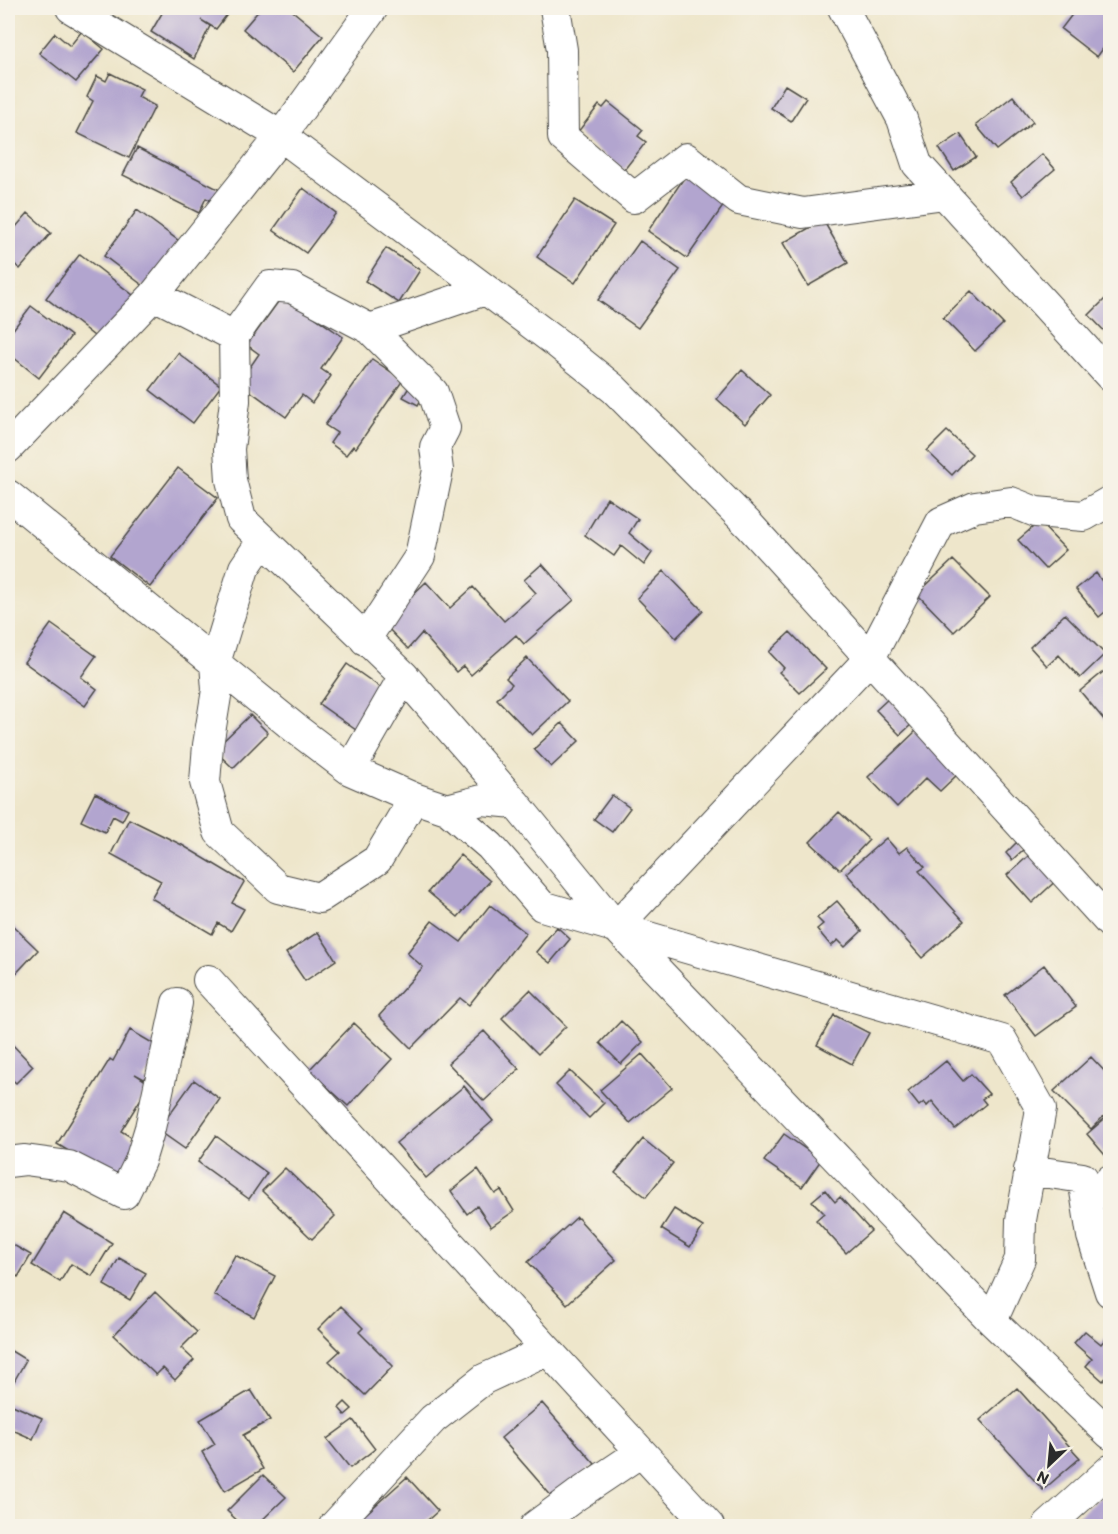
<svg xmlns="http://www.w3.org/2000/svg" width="1118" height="1534" viewBox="0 0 1118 1534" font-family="Itim,sans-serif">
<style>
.building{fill:#b2a5cf}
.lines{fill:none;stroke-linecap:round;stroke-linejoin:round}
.minor-casing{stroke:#484743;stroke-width:32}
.minor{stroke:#fff;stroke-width:30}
</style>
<rect width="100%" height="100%" fill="#f7f3e8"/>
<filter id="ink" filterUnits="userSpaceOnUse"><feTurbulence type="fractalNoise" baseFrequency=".0167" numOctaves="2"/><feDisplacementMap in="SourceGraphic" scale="12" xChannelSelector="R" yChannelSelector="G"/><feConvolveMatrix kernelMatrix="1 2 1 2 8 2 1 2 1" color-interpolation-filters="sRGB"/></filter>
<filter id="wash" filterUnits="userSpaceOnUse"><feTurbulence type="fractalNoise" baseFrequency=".008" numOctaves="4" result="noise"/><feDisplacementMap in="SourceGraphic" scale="24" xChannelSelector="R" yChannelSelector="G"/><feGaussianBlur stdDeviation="1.35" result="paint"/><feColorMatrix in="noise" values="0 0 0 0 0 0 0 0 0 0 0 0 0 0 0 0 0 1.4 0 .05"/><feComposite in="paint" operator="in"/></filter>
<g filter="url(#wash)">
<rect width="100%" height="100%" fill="#eee6cb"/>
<g id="blocks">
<path class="building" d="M165,8H232L216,29L201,20L210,26L194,59L151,32Z
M261,8H289L323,36L293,72L243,29Z
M1077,8H1110V39L1097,57L1061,29Z
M82,31L104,49L76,82L39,53L55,33L70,46Z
M110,73L142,89L138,97L155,106L129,158L77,133L93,101L87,97L97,76L106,81Z
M785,85L806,98L791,121L771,108Z
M1013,96L1033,122L997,150L976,125Z
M608,102L643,130L638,136L646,142L624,170L577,133L599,105L603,108Z
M960,134L976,157L954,171L939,148Z
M137,148L222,191L216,203L206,198L199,213L123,175Z
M1042,154L1055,169L1023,196L1011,182Z
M686,175L726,202L687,258L648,231Z
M303,188L336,213L306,253L273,230Z
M575,200L614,225L575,283L537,257Z
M137,210L179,241L145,287L104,256Z
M28,213L51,233L20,269L8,258V236Z
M823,220L848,263L808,286L783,243Z
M640,241L680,270L638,328L598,300Z
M386,248L420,270L399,303L365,281Z
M80,254L138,299L103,343L46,298Z
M971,291L1003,324L975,351L943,318Z
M1110,294V337L1089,315Z
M283,295L343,337L321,369L331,376L312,403L302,395L286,417L239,383L259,354L247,345Z
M31,306L71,336L39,378L8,353V336Z
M178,353L221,386L193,423L150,390Z
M372,359L403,380L356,448L353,446L346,455L330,443L337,433L325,425Z
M742,370L770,395L745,424L717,399Z
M411,384L425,392L418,405L403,397Z
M947,431L972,454L952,475L927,451Z
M178,468L218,498L150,587L110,556Z
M607,498L638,519L629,533L652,553L644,565L621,546L614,556L585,535Z
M1039,522L1066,550L1045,569L1018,540Z
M953,560L990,597L954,632L917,594Z
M542,564L574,600L524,644L516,635L471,675L463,666L456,672L422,633L408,649L383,623L426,582L450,608L473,587L504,621L536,593L524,580Z
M664,571L703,611L676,638L637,598Z
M1096,573L1110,592V608L1099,617L1076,589Z
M1065,614L1105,654L1080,678L1059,655L1047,666L1030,647Z
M51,624L96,656L81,677L97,689L85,706L24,662Z
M790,632L826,669L800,693L779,672L784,668L769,652Z
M527,658L568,701L532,735L497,699L512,684L506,678Z
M347,664L384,690L356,730L319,704Z
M1108,668L1110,672V727L1080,691Z
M889,698L913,723L900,735L876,710Z
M250,715L268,733L233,768L214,750Z
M562,723L579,741L551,767L534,749Z
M917,730L959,773L940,791L926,778L897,807L868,777Z
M95,793L128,810L122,821L113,816L105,832L81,821Z
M612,795L630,808L612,832L594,819Z
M839,812L869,840L840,870L810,842Z
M129,819L182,845L244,882L232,903L244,909L231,931L218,923L212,934L151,898L161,881L111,854Z
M886,838L899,853L907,847L925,867L919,871L964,921L922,958L846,873Z
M1017,842L1024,849L1012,860L1006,853Z
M1036,849L1061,876L1032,903L1007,875Z
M460,855L490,881L458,917L428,892Z
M837,901L862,931L845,947L838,940L831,946L817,929L823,924L817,918Z
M490,905L526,933L469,1005L460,998L411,1048L379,1016L423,967L407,953L432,921L461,942Z
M8,921L38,950L8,982Z
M557,927L570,939L550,963L536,952Z
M318,932L336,960L305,981L286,953Z
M1044,965L1076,1007L1036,1036L1005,995Z
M530,990L566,1026L538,1054L502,1018Z
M834,1015L869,1033L852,1064L817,1045Z
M621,1021L643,1042L621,1064L600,1043Z
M354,1023L392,1059L348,1106L309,1070Z
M130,1030L161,1048L144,1079L135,1074L150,1084L121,1131L139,1142L116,1180L57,1144L110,1059L113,1061Z
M484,1031L519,1069L484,1101L448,1063Z
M8,1040L33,1066L16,1083L9,1077L8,1079Z
M642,1054L672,1088L630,1123L600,1090Z
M1091,1057L1110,1077V1110L1091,1129L1054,1091Z
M946,1061L963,1081L971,1074L989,1094L982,1099L986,1104L955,1129L932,1101L927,1106L924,1102L919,1106L908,1092Z
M570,1071L604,1103L589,1118L556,1085Z
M194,1080L220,1099L185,1149L158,1130Z
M464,1086L493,1121L426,1178L396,1143Z
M1110,1114V1161L1087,1134Z
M784,1134L821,1160L802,1187L764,1161Z
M216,1136L267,1173L249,1199L198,1162Z
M643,1139L673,1163L646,1197L615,1173Z
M285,1168L335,1216L312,1239L262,1191Z
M478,1169L495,1194L501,1190L514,1211L491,1227L477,1206L467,1214L451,1191Z
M825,1190L835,1202L840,1197L871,1231L846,1253L816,1220L824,1213L812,1201Z
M674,1209L703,1227L690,1247L661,1229Z
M64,1213L112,1243L92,1276L71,1264L60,1282L32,1265Z
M577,1217L616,1260L567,1304L528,1262Z
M8,1242L31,1255L18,1277L8,1271Z
M235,1255L275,1276L254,1317L214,1295Z
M119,1258L146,1273L130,1300L104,1285Z
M155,1292L197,1332L181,1348L194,1360L175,1380L163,1368L156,1375L114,1335Z
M341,1306L363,1328L359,1332L393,1366L365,1395L329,1361L340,1351L318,1329Z
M1085,1331L1101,1344L1107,1337L1110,1340V1373L1103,1381L1086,1366L1092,1359L1074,1343Z
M8,1349L26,1360L12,1385L8,1382Z
M1017,1388L1080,1458L1043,1490L980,1420Z
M251,1390L270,1420L243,1435L263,1469L225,1491L202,1452L215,1444L200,1420Z
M345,1402L352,1409L345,1415L339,1408Z
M8,1403L42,1418L33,1439L8,1428Z
M542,1403L595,1464L554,1499L501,1438Z
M353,1420L375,1449L350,1468L327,1439Z
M263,1475L286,1497L256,1526H243L227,1511Z
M407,1477L438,1511L421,1526H363L358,1521Z
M1105,1493L1110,1499V1526H1075L1071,1522Z"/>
</g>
</g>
<g filter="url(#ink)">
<use href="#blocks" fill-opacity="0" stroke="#484743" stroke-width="1.5"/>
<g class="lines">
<defs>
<path id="minor" d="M71,8L281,136L557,343L614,389L750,526L1110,923
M555,8L562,50L563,137L634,198L686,158L739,200L803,213L945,194
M843,8L902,119L917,164L1110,376
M154,295L234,336L235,401L229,449L231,480L241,519L263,540L244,568L215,663L217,690L208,745L205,782L219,832L278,888L319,898L377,860L414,798
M370,329L485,290
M234,336L270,286L292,288L370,329L433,392L445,428L435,447L438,470L420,556L365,640
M8,448L154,295L281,136L373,8
M8,495L296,729L350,770L414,798L447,809L482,800L515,803L616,927L992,1321L1110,1434
M263,540L404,676
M350,770L404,676L515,803
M447,809L490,846L542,906L1002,1040L1041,1109L1021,1220L1020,1259L992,1321
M616,927L870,658L941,522L975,507L1011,502L1036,512L1084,516L1110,501
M208,980L709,1526
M8,1162L25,1160L69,1166L124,1194L140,1161L150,1128L177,1003
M1029,1170L1083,1178L1092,1236L1110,1292
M1087,1203L1110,1180
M334,1526L433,1419L484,1379L547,1350
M535,1526L577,1495L641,1452
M1048,1526L1110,1470"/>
</defs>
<use href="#minor" class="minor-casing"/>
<use href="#minor" class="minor"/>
</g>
</g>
<rect width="1118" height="1534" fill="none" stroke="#f7f3e8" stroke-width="30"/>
<g transform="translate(1049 1465) rotate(206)" stroke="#f7f3e8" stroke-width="4.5" paint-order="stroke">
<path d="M0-4.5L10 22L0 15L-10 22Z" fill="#2b2b2b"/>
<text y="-9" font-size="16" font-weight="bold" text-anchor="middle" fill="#2b2b2b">N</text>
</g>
</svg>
